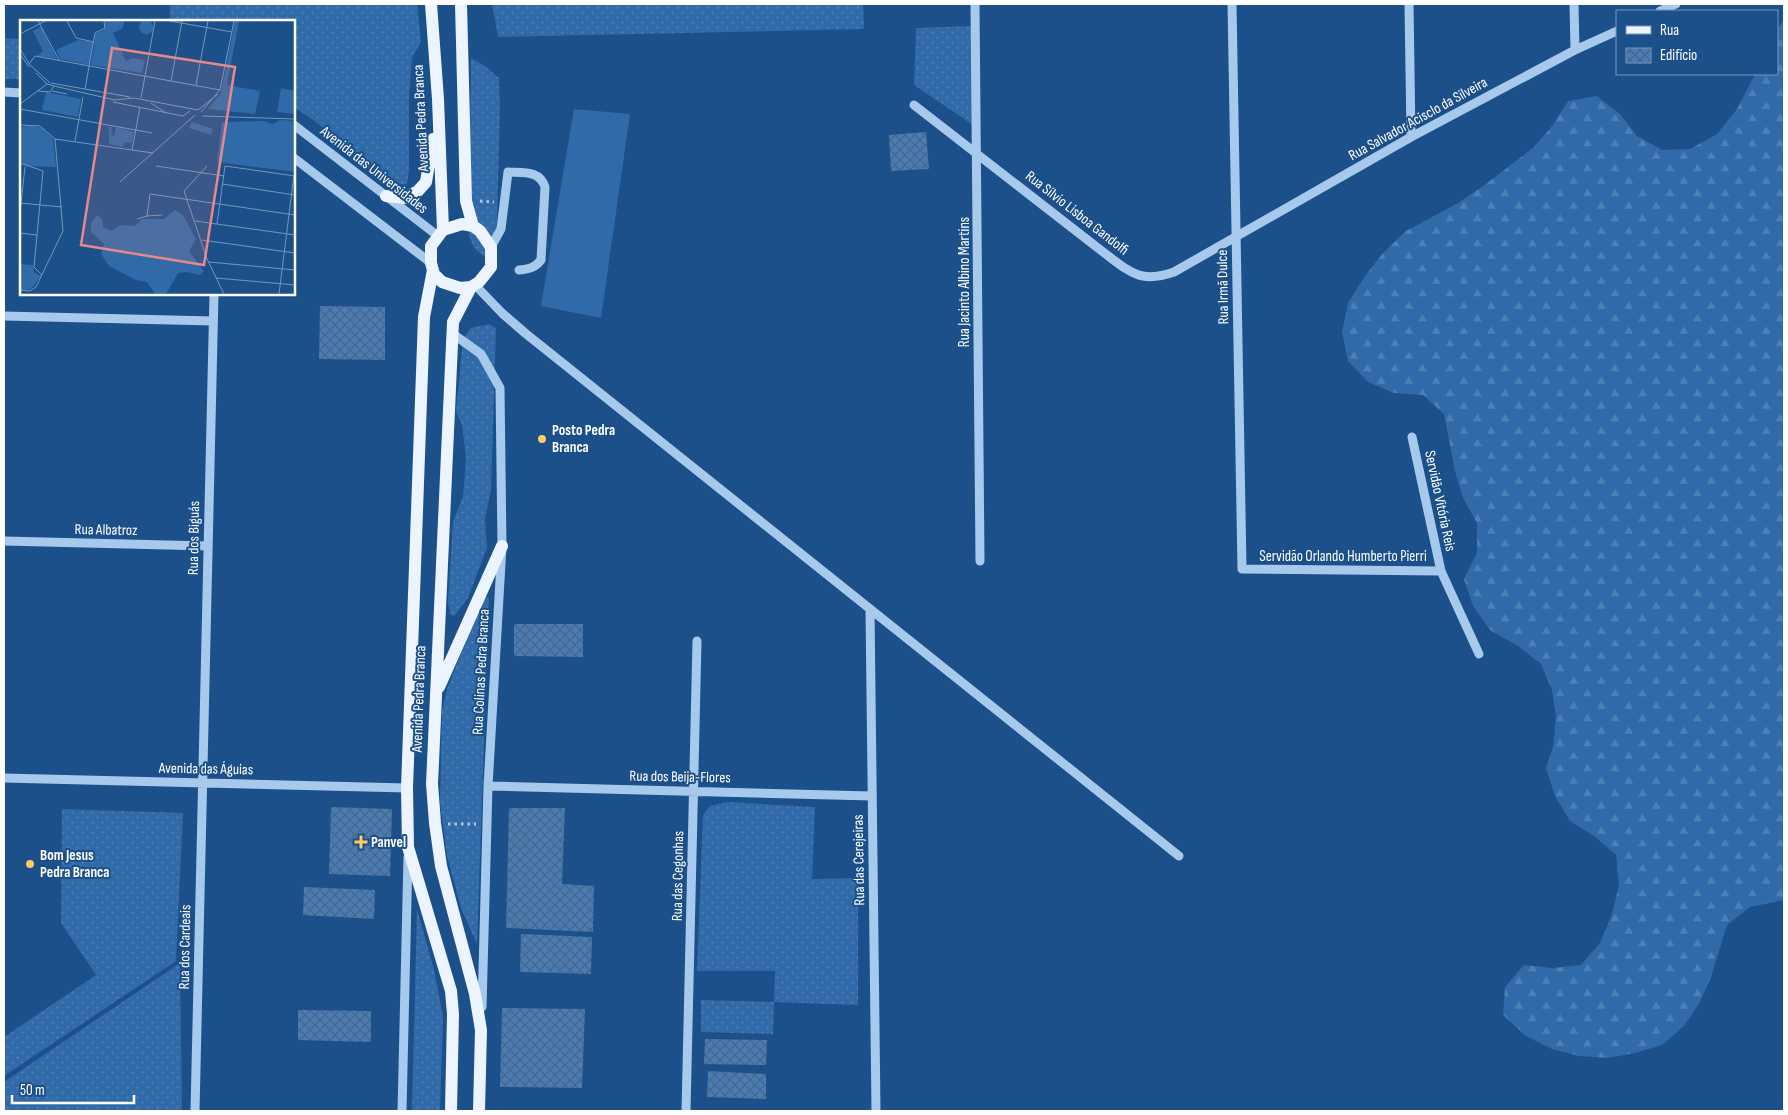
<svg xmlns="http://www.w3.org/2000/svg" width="1788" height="1115" viewBox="0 0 1788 1115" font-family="'Sofia Sans Condensed',sans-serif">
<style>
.grass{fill:url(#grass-dots)}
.forest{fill:url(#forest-firs)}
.pitch{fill:#306aa8}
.building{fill:url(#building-cross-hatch)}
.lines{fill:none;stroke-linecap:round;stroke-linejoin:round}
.path{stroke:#a7c9ec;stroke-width:3;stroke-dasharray:2.5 4;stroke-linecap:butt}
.minor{stroke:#a7c9ec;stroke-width:9}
.major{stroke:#ecf4ff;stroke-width:12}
.poi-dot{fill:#fccb65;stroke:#1c508a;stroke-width:2}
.labels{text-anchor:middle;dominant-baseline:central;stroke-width:4;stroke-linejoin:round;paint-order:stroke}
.street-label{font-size:15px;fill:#fff;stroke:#1c508a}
.poi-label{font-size:15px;font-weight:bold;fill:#fff;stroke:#1c508a;text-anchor:start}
.inset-road{fill:none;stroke:#7796b9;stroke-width:1}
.view{fill:#e88989;fill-opacity:0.15;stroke:#e88989;stroke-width:2.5}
.inset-edge{fill:none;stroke:#fff;stroke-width:2.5}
</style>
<defs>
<pattern id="grass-dots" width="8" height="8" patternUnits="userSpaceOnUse" patternTransform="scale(1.25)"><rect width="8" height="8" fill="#306aa8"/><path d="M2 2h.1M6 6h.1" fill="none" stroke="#4f80b5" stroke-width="1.8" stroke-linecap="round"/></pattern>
<pattern id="forest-firs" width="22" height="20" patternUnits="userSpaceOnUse" patternTransform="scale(1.25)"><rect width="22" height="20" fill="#306aa8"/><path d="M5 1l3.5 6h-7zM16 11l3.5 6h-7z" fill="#4f80b5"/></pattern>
<pattern id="building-cross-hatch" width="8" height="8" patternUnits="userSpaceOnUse" patternTransform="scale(1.25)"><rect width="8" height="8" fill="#497cb4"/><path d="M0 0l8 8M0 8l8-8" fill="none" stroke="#4a6685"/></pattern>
</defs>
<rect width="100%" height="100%" fill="#1c508a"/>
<path class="grass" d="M170,4H417L421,42L412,58L409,97V171L407,184L396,185L378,177L316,122L294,107V21H170Z
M492,4H863L864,29L498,37Z
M974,26L973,125L914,85L916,28Z
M4,38L21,39V79H4Z
M471,58L485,66L499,78L500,106L496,258L490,261L475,249L469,236Z
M489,324L496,328L491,490L485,519L487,548L468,598L455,615L453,616L450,614L448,602L453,522L463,496L466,458L462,425L456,412L463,339L471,328Z
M484,597L489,598L477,944L461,908L447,856L440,802L442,710L448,686Z
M727,802L815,807L812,879L858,878V1005L774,1002L773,1034L701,1032V1000L774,1002L775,971H697L703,815L710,806Z
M62,809L183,813L176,961L4,1076V1037L96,975L61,923Z
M417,909L434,970L443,1016L440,1111H412Z
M180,963L182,1111H4V1082Z"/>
<path class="forest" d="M1784,19V900L1750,907L1727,925L1711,977L1699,1004L1684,1026L1662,1045L1635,1053L1608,1058L1579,1056L1552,1049L1526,1036L1503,1015L1505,987L1524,965L1552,968L1581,965L1600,943L1612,914L1619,885L1616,855L1594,836L1570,821L1555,796L1546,768L1553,747L1556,718L1552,690L1541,664L1518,646L1490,630L1473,606L1464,579L1477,553V523L1463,498L1455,471L1444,414L1423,395L1394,393L1368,382L1348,361L1342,332L1348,303L1365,276L1383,253L1406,231L1458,203L1486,184L1534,147L1553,125L1568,101L1597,96L1620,114L1637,136L1662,150L1690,149L1717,134L1737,109L1755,74H1777V30Z"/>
<path class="pitch" d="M574,109L630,114L601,318L541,306Z"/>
<path class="building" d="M926,132L929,169L891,171L889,135Z
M320,306L385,307V360L319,359Z
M514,624H583V657L514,656Z
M331,807L392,809L390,876L329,874Z
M509,808H565L562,884L594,886L593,932L506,928Z
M304,887L375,890L374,919L303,915Z
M521,934L592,937L591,974L520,972Z
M502,1008L585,1009L582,1088L500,1087Z
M298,1010L371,1011V1042L298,1040Z
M705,1039L767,1040L766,1065L704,1064Z
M708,1071L766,1074V1099L707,1097Z"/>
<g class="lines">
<path class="path" d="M480,201L494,202
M448,824H476"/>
<path class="minor" d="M975,4L980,561
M1232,4L1242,569L1441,571L1479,654
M1409,4L1411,137
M1574,4L1575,50
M1660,11L1676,4
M4,92L21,93
M914,105L1107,255C1132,274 1142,283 1174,272L1411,137L1575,50L1617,31
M294,125L438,236
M294,158L431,263
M491,247L501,229L508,172C523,173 540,170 545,187L541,260C535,268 529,269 519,270
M475,285L502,313L525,333L1179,856
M4,316L213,321
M453,334L481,354L500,388L502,546L488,786L482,1007
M1412,437L1441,571
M4,541L208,546
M870,609L876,1111
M4,778L407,788
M488,786L872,796
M195,1111L214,294
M402,1111L408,857
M686,1111L697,641"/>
<path class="major" d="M431,4L438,99L443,230
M461,4L466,201L473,226
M386,196L404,198L418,191L426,182L433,139
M462,224L473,226L480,231L491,247V267L479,282L471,287L460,288L442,282L434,274L431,263V246L443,230Z
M433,270L424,317L407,788L408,847L451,991L453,1014L451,1111
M471,287L453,322L432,784L435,823L441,866L475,994L481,1030L479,1111
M439,687L502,546"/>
</g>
<g class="poi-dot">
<circle cx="542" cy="439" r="5"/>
<path d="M358.5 834.5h5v5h5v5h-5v5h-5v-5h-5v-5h5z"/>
<circle cx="30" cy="864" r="5"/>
</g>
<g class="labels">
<g class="street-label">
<text transform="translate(421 118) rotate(-93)">Avenida Pedra Branca</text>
<text transform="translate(1418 119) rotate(-29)">Rua Salvador Acisclo da Silveira</text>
<text transform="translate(374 170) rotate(38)">Avenida das Universidades</text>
<text transform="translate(1077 213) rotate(38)">Rua Sílvio Lisboa Gandolfi</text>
<text transform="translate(964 282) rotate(-90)">Rua Jacinto Albino Martins</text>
<text transform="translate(1223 287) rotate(-91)">Rua Irmã Dulce</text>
<text transform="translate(1440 501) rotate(78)">Servidão Vitória Reis</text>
<text transform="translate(106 530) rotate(1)">Rua Albatroz</text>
<text transform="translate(194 538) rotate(-89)">Rua dos Biguás</text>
<text x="1343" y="556">Servidão Orlando Humberto Pierri</text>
<text transform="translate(481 672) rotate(-87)">Rua Colinas Pedra Branca</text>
<text transform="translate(419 699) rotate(-88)">Avenida Pedra Branca</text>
<text transform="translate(206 769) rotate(1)">Avenida das Águias</text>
<text transform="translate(680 777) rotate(1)">Rua dos Beija-Flores</text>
<text transform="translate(859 860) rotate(-91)">Rua das Cerejeiras</text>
<text transform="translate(678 876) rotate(-89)">Rua das Cegonhas</text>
<text transform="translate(185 947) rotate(-89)">Rua dos Cardeais</text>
</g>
<g class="poi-label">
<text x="552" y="430">Posto Pedra<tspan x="552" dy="17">Branca</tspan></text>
<text x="371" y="842">Panvel</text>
<text x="40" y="855">Bom Jesus<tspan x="40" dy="17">Pedra Branca</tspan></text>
</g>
</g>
<g transform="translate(20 20)">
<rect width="275" height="275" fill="#1c508a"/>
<path d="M119 7a7 7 0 1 1 14 0a7 7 0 1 1-14 0ZM85,1H104L103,8L93,13L106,41L112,38L125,40L122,53L71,45L74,27L78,25L74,26L75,14L84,10ZM215,1H219L207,65L240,71L235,94L188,89L201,73ZM21,7L37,39L17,36L23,31L13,11ZM58,20L74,22L69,45L40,39L36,30ZM261,68L275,71V94L257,92ZM26,72L61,79L58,97L22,90ZM260,100L275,101V152L197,142L202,102L244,101L253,104ZM12,106L22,108L33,119L36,147L6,146L0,141V107ZM89,107H92L91,115L94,116L96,107L114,112L112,123L104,122L103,127L89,124Z" fill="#306aa8"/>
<path d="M155,190L163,195L176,219L169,231L184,251L180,255L167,252L158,253L146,274H135L127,262L116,260L89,246L81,234L84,224L71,212V203L77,195L82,199L83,207L92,211L100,205L115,206L122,199H144ZM0,244L13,245L14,252L21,256L11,269L1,270Z" fill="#306aa8"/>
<path d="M172,102L193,109L191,115L169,108Z" fill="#306aa8"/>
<path class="inset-road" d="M18,1L39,40M47,1L56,18L74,22M150,1L212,12M0,14L25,1M0,29L10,45L30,63M0,34L9,47M9,44L15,36L200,70M16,53L27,64M151,61L162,1M31,63L110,77M176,65L188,1M34,66L95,80L114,78L178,90M65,69L75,13L85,8L84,1M32,71L47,74M121,78L135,1M93,82L163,96L170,91M131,83L146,93M0,84L27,64L34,66L30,72L18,71M0,89L132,113M178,90L198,74M181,92L200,70L214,1M182,96L275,99M0,105L20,106L35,119L133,133M55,121L63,77M112,130L120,87M0,143L23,151L14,247L22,255M136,146L204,156M187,146L164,171L187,239L204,274M100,162L175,95M202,164L275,175M0,183L42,187M0,193L5,147M127,196L142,195M117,199L127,196L130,174L275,195M175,201L275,215M197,204L205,146L275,156M0,213L17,215M182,220L275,233M189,242L275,250M0,254V270M196,258L275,265M0,270L10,271L16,267L43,211L35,119M259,274L274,155"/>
<path class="view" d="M92,28L215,47L184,245L61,225Z"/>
<rect width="275" height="275" class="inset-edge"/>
</g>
<rect width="1788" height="1115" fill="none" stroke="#ffffff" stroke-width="10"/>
<rect x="1616" y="10" width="162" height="65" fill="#1c508a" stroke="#7796b9"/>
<rect x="1626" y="26" width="25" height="8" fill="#ecf4ff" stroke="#7796b9"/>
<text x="1660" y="35" font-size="15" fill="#ffffff">Rua</text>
<rect x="1626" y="48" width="25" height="15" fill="url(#building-cross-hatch)" stroke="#7796b9"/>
<text x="1660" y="60" font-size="15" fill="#ffffff">Edifício</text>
<path d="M12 1095v8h122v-8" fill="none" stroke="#ffffff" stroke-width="2.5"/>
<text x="20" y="1095" font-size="15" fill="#ffffff" stroke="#1c508a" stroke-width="4" paint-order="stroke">50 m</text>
</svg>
